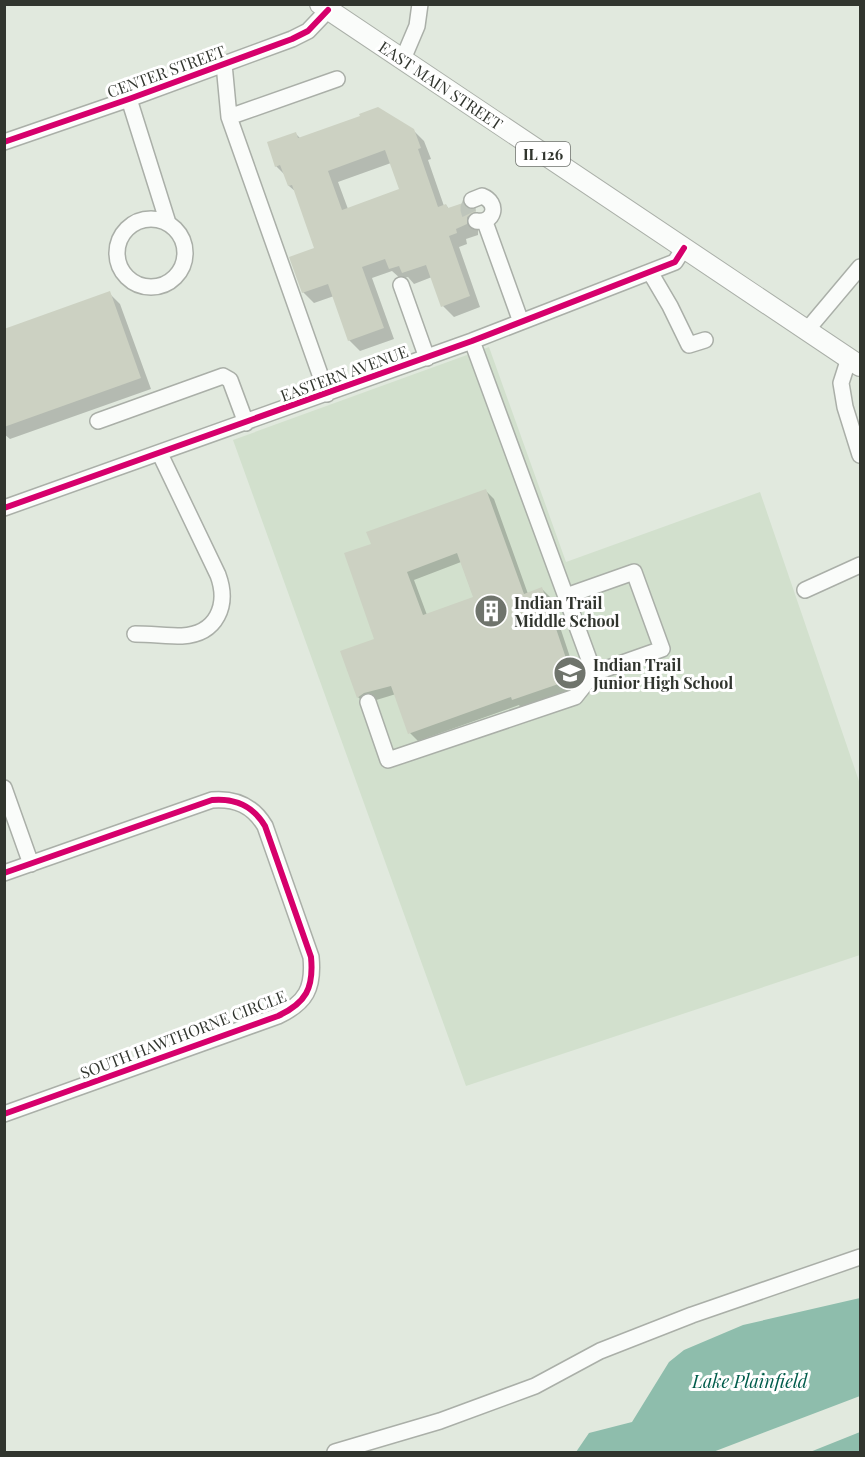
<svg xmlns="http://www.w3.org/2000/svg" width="865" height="1457" viewBox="0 0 865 1457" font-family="'Playfair Display',serif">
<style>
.built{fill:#d2e0cd}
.water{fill:#8ebdac}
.shadow{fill:#0003;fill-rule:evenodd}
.building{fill:#ccd1c2;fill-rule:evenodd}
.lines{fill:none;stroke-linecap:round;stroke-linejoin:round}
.minor-tunnel{stroke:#bec5bb;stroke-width:15;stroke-dasharray:15 8;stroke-linecap:butt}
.minor-casing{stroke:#aaafa8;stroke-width:18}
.major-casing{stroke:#aaafa8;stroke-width:22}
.minor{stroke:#fafcfa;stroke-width:15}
.major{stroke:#fafcfa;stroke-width:20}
.cycleway-casing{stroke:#fff;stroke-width:10}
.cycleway{stroke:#d6006c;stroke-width:6}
.labels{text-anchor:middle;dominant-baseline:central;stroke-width:6;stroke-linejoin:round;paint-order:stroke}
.shield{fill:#fff;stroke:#6f726d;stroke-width:1.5}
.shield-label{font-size:15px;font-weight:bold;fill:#31352e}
.street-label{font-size:16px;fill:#31352e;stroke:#fff}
.poi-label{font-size:16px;font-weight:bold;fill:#31352e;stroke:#fff;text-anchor:start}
.water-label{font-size:18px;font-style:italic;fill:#005c4b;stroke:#fff}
</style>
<rect width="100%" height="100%" fill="#e1e9de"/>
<path class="built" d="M489,347L566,562L760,492L860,784V955L466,1086L233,440Z"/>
<path class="water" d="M860,1298V1396L713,1452H576L589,1433L632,1422L669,1362L684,1350L743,1325Z
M860,1432V1452H810Z"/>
<path class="shadow" d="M413,130L424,141L431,159L428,160L444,206L446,205L449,209L462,204L468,210L475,211L486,222L478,226V235L466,239L467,244L459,247L480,307L454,317L443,306L432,277L414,284L408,277L401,279L392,271L372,278L394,339L360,351L349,340L334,296L314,303L303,292L316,249L296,192L289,186L285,175L276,166L295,133L301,139ZM391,163L401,190L348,209L338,182Z
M109,293L120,304L151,389L10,439L4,434V330Z
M486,491L494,499L528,594L542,589L550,597L580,687L521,708L519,705L418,741L410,733L396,694L373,701L366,705L358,697L376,640L373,544ZM461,562L474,598L427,615L414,580Z"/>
<path class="building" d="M378,107L414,129L421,148L418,149L438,207L446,204L448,208L463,203L466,208L475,209L476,211L467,217V224L456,229L457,233L449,236L470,296L441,307L426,265L402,273L399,266L389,269L385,259L362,267L384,328L348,341L328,284L302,293L289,257L314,248L292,185L288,186L280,165L275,167L267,142L296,132L298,138L360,116L359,114ZM385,150L399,189L342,210L328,171Z
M110,291L141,378L4,427V329Z
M486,489L524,594L542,587L573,679L512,700L511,697L408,734L391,686L364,693L357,698L340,651L374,639L344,553L371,544L366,532ZM457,553L473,597L423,615L407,572Z"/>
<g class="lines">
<path class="minor-tunnel" d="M472,200C465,208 468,216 476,221"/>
<defs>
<path id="minor" d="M403,59L417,26L420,4
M224,64L229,117L327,394
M129,99L168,223
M229,117L337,79
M4,142L129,99L292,39L308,31L328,10
M472,200L482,196C500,203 494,224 476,221
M117 253a34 34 0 1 1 68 0a34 34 0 1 1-68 0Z
M485,222L521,322
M650,272L670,306L689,345L705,340
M401,285L427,358
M807,330L860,267
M849,358L841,383L845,407L860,455
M98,421L223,376L230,380L246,423
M4,508L472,341L675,262L684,248
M805,590L860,565
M566,596L634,572L662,649L594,673
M135,634C150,634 167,636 182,636C217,634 229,605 218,575L160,454
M368,702L388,760L575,697L594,673L472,341
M4,788L31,864
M4,873L212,800C236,798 253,806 265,826L311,957C314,988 306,1003 278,1016L4,1114
M335,1452L440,1421L535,1386L600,1351L692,1315L860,1257"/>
<path id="major" d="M320,4L860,366"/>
</defs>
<use href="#minor" class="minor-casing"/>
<use href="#major" class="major-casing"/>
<use href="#minor" class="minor"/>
<use href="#major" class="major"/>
<defs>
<path id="cycleway" d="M4,142L129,99L292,39L308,31L328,10
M4,508L472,341L675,262L684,248
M4,873L212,800C236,798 253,806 265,826L311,957C314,988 306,1003 278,1016L4,1114"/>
</defs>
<use href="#cycleway" class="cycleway-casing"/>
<use href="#cycleway" class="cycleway"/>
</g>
<defs>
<symbol id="building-disc" viewBox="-11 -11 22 22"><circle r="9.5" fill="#6f746c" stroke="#fff"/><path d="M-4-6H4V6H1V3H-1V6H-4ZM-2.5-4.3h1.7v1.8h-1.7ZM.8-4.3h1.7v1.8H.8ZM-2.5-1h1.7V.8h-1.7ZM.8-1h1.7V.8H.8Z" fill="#fff"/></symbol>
<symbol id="school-disc" viewBox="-11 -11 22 22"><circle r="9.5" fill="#6f746c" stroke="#fff"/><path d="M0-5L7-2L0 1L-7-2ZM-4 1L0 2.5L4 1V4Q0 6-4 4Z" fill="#fff"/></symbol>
</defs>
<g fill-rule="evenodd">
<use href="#building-disc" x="472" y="592" width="38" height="38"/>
<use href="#school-disc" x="551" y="654" width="38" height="38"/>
</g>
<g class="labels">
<rect class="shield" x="516" y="142" width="54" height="24" rx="4.5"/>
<g class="shield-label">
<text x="543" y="154">IL 126</text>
</g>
<g class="street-label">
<text transform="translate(166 71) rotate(-20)">CENTER STREET</text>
<text transform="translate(441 85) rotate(34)">EAST MAIN STREET</text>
<text transform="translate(344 373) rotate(-20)">EASTERN AVENUE</text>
<text transform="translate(183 1034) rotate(-21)">SOUTH HAWTHORNE CIRCLE</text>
</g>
<g class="poi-label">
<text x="514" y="602">Indian Trail<tspan x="514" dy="18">Middle School</tspan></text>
<text x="593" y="664">Indian Trail<tspan x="593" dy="18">Junior High School</tspan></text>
</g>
<g class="water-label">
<text x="750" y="1381">Lake Plainfield</text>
</g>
</g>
<rect width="865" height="1457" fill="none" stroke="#31352e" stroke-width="12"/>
</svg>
